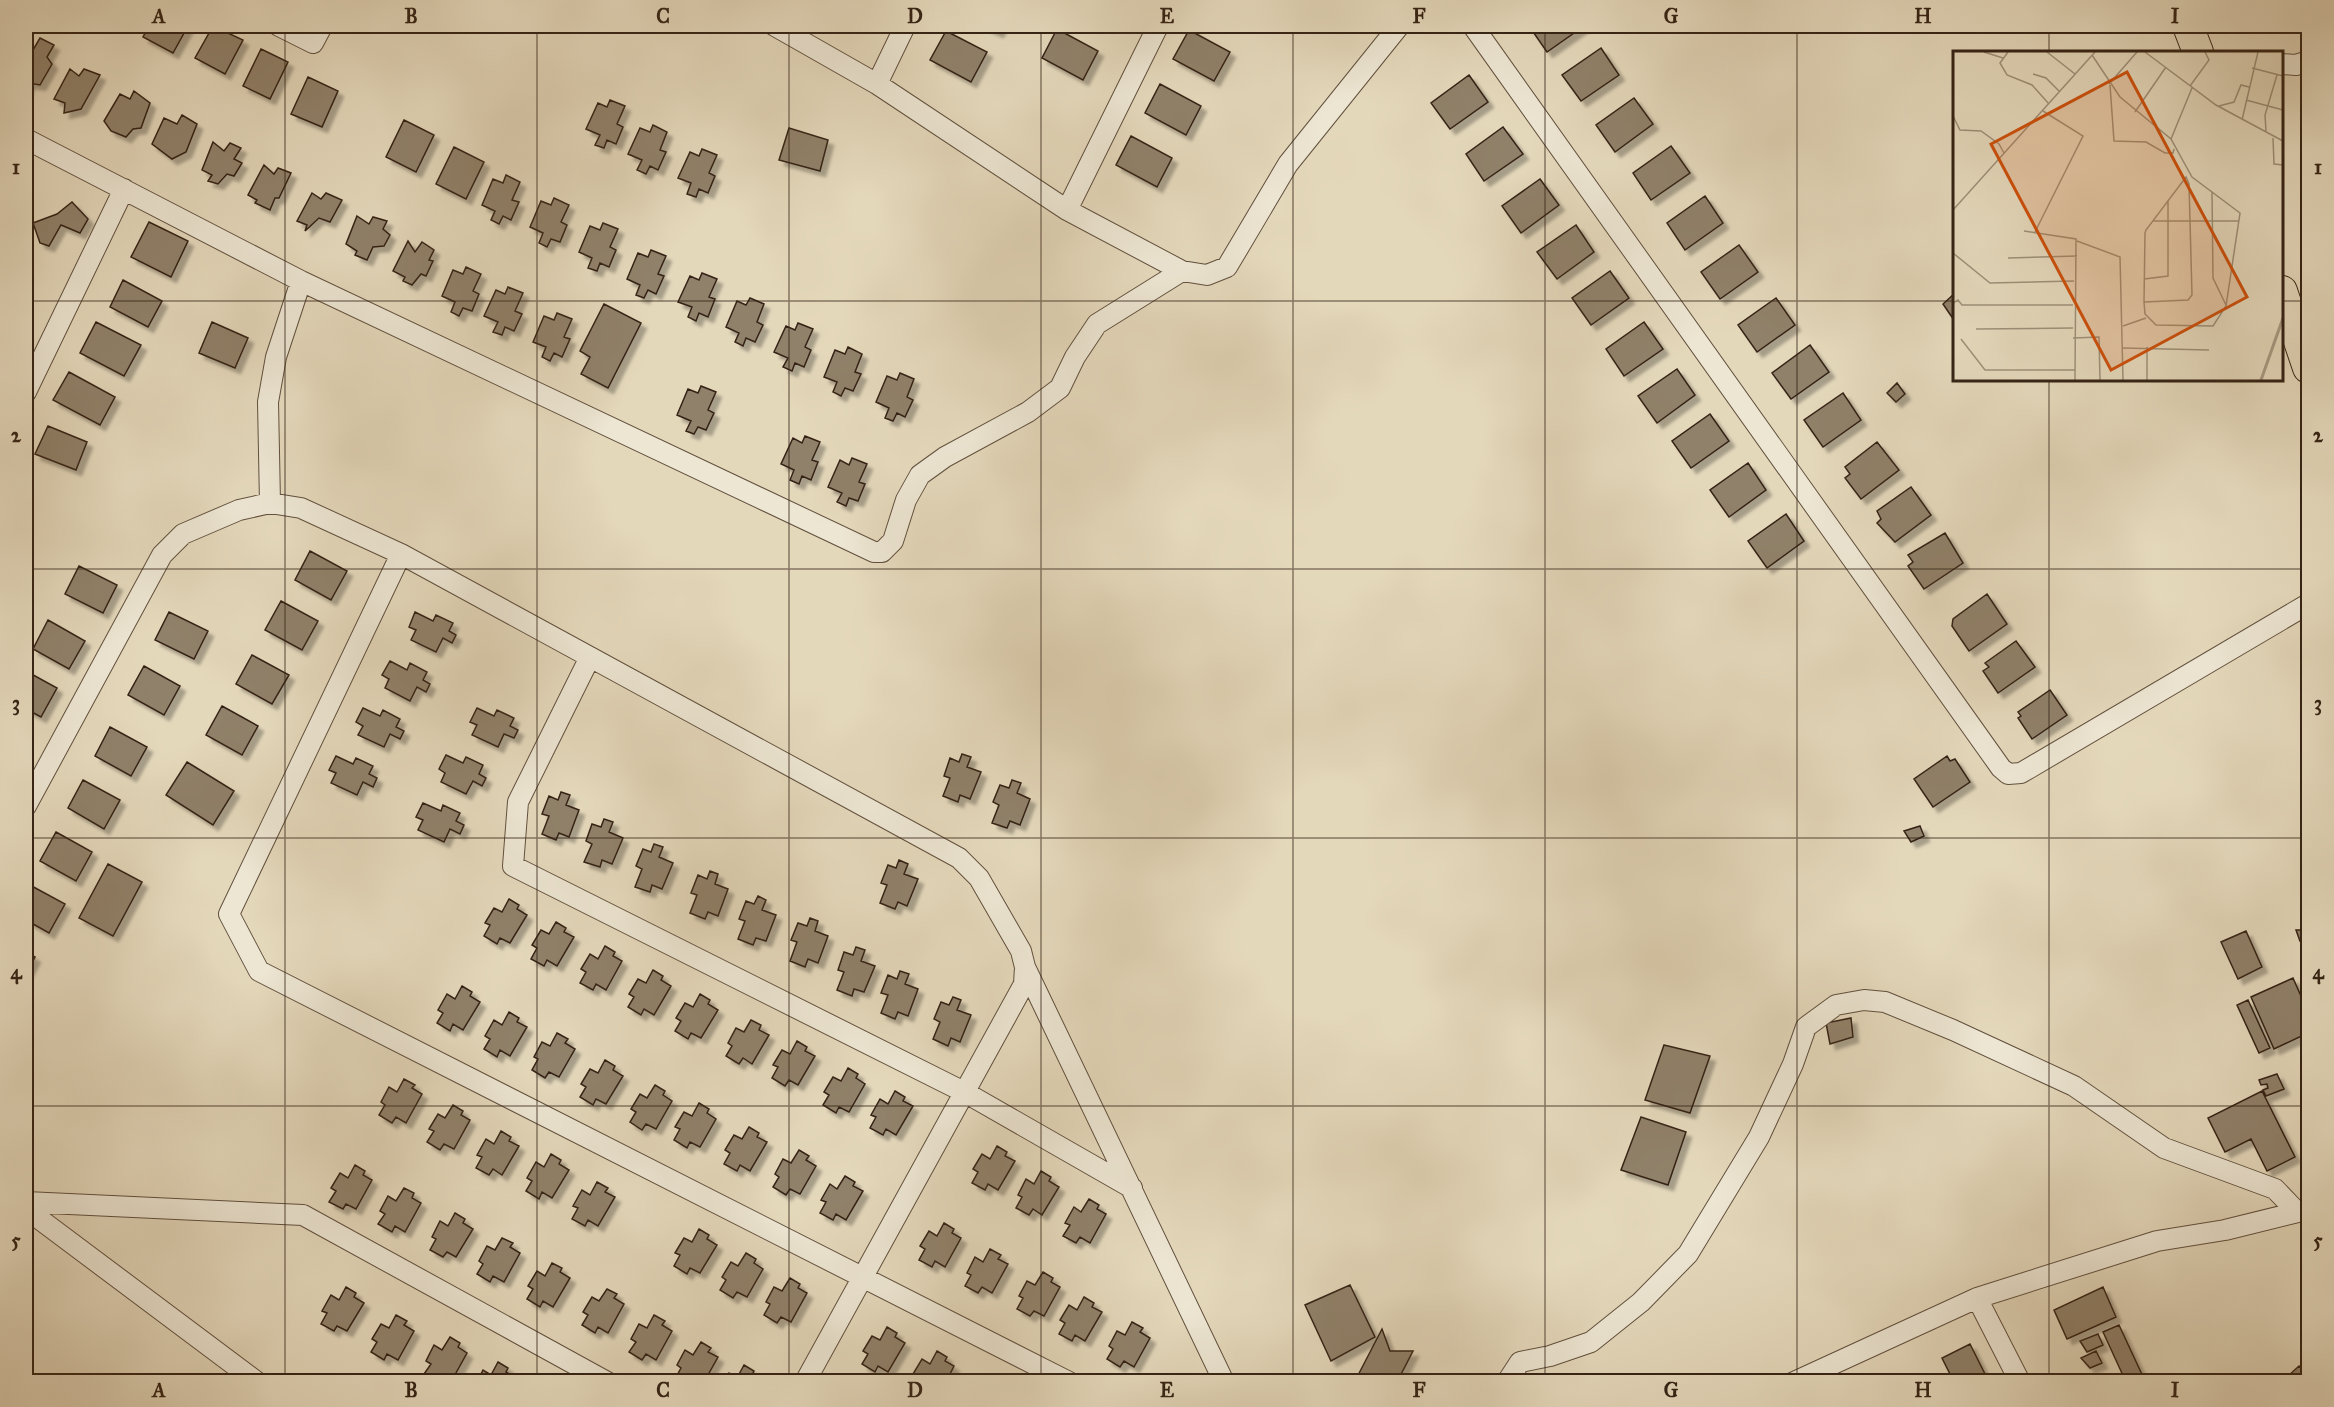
<svg xmlns="http://www.w3.org/2000/svg" width="2334" height="1407" viewBox="0 0 2334 1407" font-family="'IM FELL Great Primer',serif">
<style>
.building{fill:#90816b;stroke:#352315;stroke-width:1.5;filter:url(#shadow)}
.lines{fill:none;stroke-linecap:round;stroke-linejoin:round}
.street-casing{stroke:#61503e;stroke-width:22}
.primary-casing{stroke:#352315;stroke-width:32}
.street{stroke:#ede6d3;stroke-width:20}
.primary{stroke:#e4d8bb;stroke-width:30}
.grid{fill:none;stroke:#352315;stroke-width:1.5;stroke-opacity:0.55}
.inset-river{fill:none;stroke:#a89a83;stroke-width:3}
.inset-road{fill:none;stroke:#9e9079;stroke-width:1.5}
.view{fill:#cd510d;fill-opacity:0.15;stroke:#cd510d;stroke-width:3}
.inset-edge{fill:none;stroke:#352315;stroke-width:3}
.neatline{fill:none;stroke:#352315;stroke-width:2}
.grid-label{font-size:20px;text-anchor:middle;font-weight:bold;fill:#352315}
</style>
<defs>
<filter id="shadow"><feDropShadow dx="5.5" dy="5.5" stdDeviation="1.5" flood-color="#0004"/></filter>
</defs>
<rect width="100%" height="100%" fill="#e4d8bb"/>
<filter id="stains"><feTurbulence type="fractalNoise" baseFrequency=".00333" numOctaves="4"/><feColorMatrix values="0 0 0 0 .2 0 0 0 0 .09 0 0 0 0 .02 0 0 0 .5 -.17"/></filter>
<radialGradient id="worn" r=".72"><stop offset=".6" stop-color="#630" stop-opacity="0"/><stop offset="1" stop-color="#630" stop-opacity=".3"/></radialGradient>
<path class="building" d="M149,26H188L173,53L143,37Z
M213,26L243,40L225,74L195,58Z
M985,26H1001L998,32Z
M1529,26H1584L1547,52Z
M1057,29L1098,51L1083,80L1042,58Z
M1189,30L1230,52L1214,81L1173,59Z
M946,31L987,52L971,82L930,60Z
M40,38L54,45L47,57L52,64L40,85L29,83L26,91V47L33,50Z
M1601,48L1619,75L1581,101L1562,75Z
M261,49L288,62L270,99L243,86Z
M70,69L79,76L84,69L100,75L81,109L64,113L65,103L54,99Z
M1469,75L1488,102L1450,129L1431,103Z
M308,77L338,91L322,127L291,114Z
M1160,84L1201,106L1186,135L1145,113Z
M134,91L150,103L141,128L133,129L126,137L111,131L104,121L120,94L130,99Z
M1634,98L1653,124L1615,152L1596,125Z
M610,100L625,106L617,124L623,127L616,144L607,140L604,148L595,145L600,135L586,129L598,103L607,107Z
M182,115L197,124L186,152L172,159L152,144L164,118L177,124Z
M404,120L434,135L416,172L386,157Z
M653,125L667,132L660,150L666,152L658,170L650,166L646,174L637,170L642,160L628,154L640,128L650,132Z
M1503,127L1523,154L1484,181L1466,154Z
M789,128L828,140L820,171L779,160Z
M1131,136L1172,158L1157,187L1116,165Z
M213,142L224,151L230,143L241,148L234,159L242,163L234,176L227,174L218,184L208,181L212,175L202,170Z
M1671,146L1690,173L1651,200L1633,173Z
M454,147L484,162L466,199L436,184Z
M702,149L717,155L709,173L715,176L708,193L699,189L696,197L687,194L691,183L678,178L690,152L699,156Z
M264,165L274,174L278,168L291,173L279,198H275L270,210L255,203L257,200L248,195Z
M506,175L520,182L512,200L519,202L511,220L503,216L499,224L491,220L495,211L482,205L493,179L503,183Z
M1540,179L1559,205L1521,233L1502,206Z
M312,193L321,199L326,193L342,200L330,222L319,218L305,231L307,225L297,221Z
M1705,196L1723,223L1685,250L1667,223Z
M554,198L569,205L561,222L567,225L560,242L551,239L547,247L539,243L543,233L530,227L541,201L551,205Z
M72,202L88,219L80,233L61,225L49,246L40,243L33,223L57,214Z
M357,216L369,224L373,217L387,221L383,229L390,235L384,246L373,247L367,260L355,255L357,251L346,244Z
M149,222L188,241L171,277L131,257Z
M603,223L618,229L610,247L616,250L609,267L600,263L597,271L588,268L592,258L579,252L590,226L600,230Z
M1576,225L1594,252L1557,279L1537,252Z
M408,241L415,252L422,242L434,250L429,260L433,261L426,276L421,274L412,285L403,281L405,277L393,271Z
M1739,245L1758,272L1720,299L1701,272Z
M651,250L666,256L658,274L664,276L656,294L648,290L644,298L636,295L640,285L627,279L638,253L648,257Z
M466,267L481,274L473,291L479,294L472,311L463,308L459,316L451,312L455,302L442,296L453,270L463,274Z
M1610,271L1629,298L1591,325L1572,298Z
M702,273L717,279L709,297L715,299L708,317L699,313L696,321L688,317L692,307L678,302L690,276L699,280Z
M123,280L162,301L148,327L110,307Z
M508,287L523,293L515,311L522,314L514,331L505,327L502,335L493,332L498,322L484,316L496,290L505,294Z
M1954,294V320L1943,304Z
M750,298L764,304L757,322L763,325L755,342L746,338L743,346L735,342L739,333L726,327L737,301L746,305Z
M1776,298L1795,325L1757,352L1738,325Z
M604,304L641,323L608,388L581,374L590,357L580,351Z
M557,313L572,319L564,337L570,339L562,357L554,353L550,361L542,357L546,347L533,342L544,316L554,320Z
M96,322L141,345L124,376L80,353Z
M212,322L248,338L235,368L199,353Z
M1644,322L1663,349L1624,376L1606,349Z
M798,323L813,329L805,347L811,350L804,367L795,363L792,371L783,367L788,358L774,352L786,326L795,330Z
M1810,345L1829,372L1791,399L1772,373Z
M848,347L862,354L855,372L861,374L853,391L845,388L841,396L833,392L837,382L824,377L835,350L845,354Z
M1677,369L1695,395L1657,423L1638,396Z
M69,372L115,397L100,425L53,400Z
M900,373L914,379L907,397L913,400L905,417L897,413L893,421L885,418L889,408L876,402L887,376L897,380Z
M1897,383L1905,394L1896,402L1887,393Z
M701,386L716,392L708,410L714,413L706,430L698,427L694,434L686,431L691,421L677,415L688,389L698,393Z
M1843,393L1861,420L1823,447L1804,420Z
M1710,414L1729,441L1691,468L1672,441Z
M48,426L87,442L76,470L35,454Z
M805,436L820,442L812,460L818,462L811,480L802,476L799,484L790,480L794,470L781,464L793,438L802,443Z
M1877,442L1899,470L1861,499L1845,478L1850,474L1845,467Z
M852,458L867,464L859,482L865,484L858,501L849,498L846,506L837,502L842,493L828,487L840,460L849,465Z
M1748,463L1766,490L1729,517L1710,490Z
M1911,487L1931,515L1895,542L1877,523L1881,519L1877,511Z
M1786,514L1804,541L1767,568L1748,541Z
M1945,533L1963,563L1924,589L1908,566L1913,562L1908,555Z
M310,551L347,571L331,600L295,580Z
M79,566L117,585L103,613L65,594Z
M1987,594L2007,624L1969,651L1952,626L1953,619Z
M281,601L318,621L302,650L265,630Z
M169,612L208,631L194,659L155,640Z
M415,612L433,621L436,615L453,623L449,631L456,635L452,643L443,638L436,652L411,640L416,630L409,627Z
M48,620L85,641L69,669L33,649Z
M2016,641L2035,667L1998,693L1983,671L1989,667L1985,663Z
M252,655L289,675L272,704L236,684Z
M390,661L407,670L410,663L427,672L423,680L430,684L426,692L417,687L410,701L385,688L389,679L382,675Z
M144,666L180,686L164,715L128,695Z
M26,671L57,688L41,717L26,709Z
M2050,690L2067,715L2032,739L2018,718L2021,716L2018,712Z
M222,706L258,726L242,755L206,735Z
M363,708L380,716L383,710L400,719L396,727L404,731L400,739L390,734L384,747L358,735L363,726L356,722Z
M477,708L494,716L497,710L514,718L510,726L518,730L514,738L504,734L498,747L472,735L477,725L470,722Z
M110,727L147,747L131,776L95,756Z
M962,754L971,757L967,767L981,772L970,799L960,795L958,802L943,796L950,778L944,776L950,758L959,762Z
M446,755L463,763L466,757L483,765L479,774L486,778L482,786L473,781L466,794L441,782L445,773L439,769Z
M336,756L353,764L356,758L373,766L369,774L377,778L373,787L363,782L357,795L331,783L336,773L329,770Z
M1947,756L1950,761L1955,759L1970,782L1933,807L1914,779Z
M187,762L234,791L213,825L166,795Z
M83,780L120,800L104,829L68,808Z
M1012,780L1021,783L1017,793L1030,799L1020,825L1010,821L1007,828L992,823L999,805L993,802L1000,785L1009,788Z
M561,792L570,795L566,805L579,810L569,837L559,833L556,840L542,834L549,816L542,814L549,796L558,800Z
M423,803L441,811L443,805L460,813L456,821L464,825L460,834L450,829L444,842L418,830L423,820L416,817Z
M604,819L613,822L609,832L623,838L612,864L602,860L600,867L584,862L592,844L586,841L592,824L601,827Z
M1920,826L1924,836L1911,842L1904,831Z
M56,832L92,852L76,881L40,861Z
M654,844L663,847L659,857L673,863L662,889L652,885L650,892L635,887L642,869L636,866L643,849L651,852Z
M899,860L908,864L904,874L918,879L907,906L898,902L895,909L880,903L887,885L881,883L888,865L896,868Z
M108,864L142,882L113,936L79,918Z
M710,871L718,874L715,884L728,889L718,916L708,912L705,919L690,913L697,895L691,893L698,875L707,879Z
M28,884L65,904L49,933L26,920V889Z
M758,896L766,900L762,910L776,915L766,941L756,938L753,945L738,939L745,921L739,919L746,901L754,904Z
M509,899L519,905L517,909L527,915L510,943L500,938L497,944L484,936L490,925L485,923L494,908L502,912Z
M810,918L818,921L815,931L828,936L818,963L808,959L805,967L790,961L797,942L791,940L798,923L807,926Z
M556,922L566,928L564,932L574,937L557,966L547,960L544,966L531,959L537,948L532,945L541,930L549,934Z
M2296,930H2306L2308,939L2300,941Z
M2246,931L2262,967L2238,979L2221,942Z
M605,946L615,952L613,956L622,961L606,990L596,984L593,990L580,983L586,972L581,969L590,954L598,959Z
M856,947L865,950L861,961L875,966L864,992L854,989L852,996L837,990L844,972L838,970L844,952L853,955Z
M26,952L35,957L26,974Z
M653,970L663,976L661,980L671,986L654,1015L644,1009L641,1015L628,1007L634,997L629,994L638,979L646,983Z
M900,971L909,974L905,984L918,989L908,1016L898,1012L895,1019L881,1013L888,995L881,993L888,975L897,979Z
M2293,978L2308,1012V1033L2274,1049L2251,997Z
M462,986L472,992L470,996L480,1002L463,1030L453,1024L450,1031L437,1023L443,1013L438,1010L447,994L455,999Z
M700,994L710,1000L708,1004L718,1010L701,1038L691,1033L688,1039L675,1031L681,1021L676,1018L685,1003L693,1007Z
M953,997L961,1000L957,1010L971,1015L960,1042L951,1038L948,1046L933,1039L940,1022L934,1019L941,1002L949,1005Z
M2248,1000L2270,1048L2259,1053L2237,1005Z
M509,1012L519,1018L517,1022L527,1027L510,1056L500,1050L497,1057L484,1049L490,1039L485,1036L494,1020L502,1025Z
M1851,1018L1853,1037L1830,1044L1826,1023Z
M751,1020L761,1025L759,1030L769,1035L752,1064L743,1058L739,1064L726,1056L732,1046L728,1043L736,1028L744,1032Z
M557,1033L568,1039L565,1043L575,1049L559,1077L549,1072L545,1078L532,1070L538,1059L534,1057L542,1042L550,1046Z
M797,1041L807,1047L805,1051L815,1056L798,1085L789,1080L785,1086L772,1078L778,1067L773,1065L782,1050L790,1054Z
M1664,1045L1710,1056L1690,1113L1645,1100Z
M605,1060L615,1066L613,1070L623,1076L606,1104L596,1099L593,1105L580,1097L586,1087L581,1084L590,1069L598,1073Z
M848,1068L858,1074L856,1078L865,1084L849,1112L839,1107L836,1113L823,1105L829,1095L824,1092L833,1077L841,1081Z
M2277,1074L2284,1089L2266,1096L2263,1090L2268,1088L2267,1084L2261,1085L2259,1080Z
M404,1079L415,1085L412,1088L422,1094L406,1123L396,1117L392,1123L379,1115L385,1105L381,1102L389,1087L397,1092Z
M655,1085L665,1091L663,1095L672,1101L656,1129L646,1124L642,1130L630,1122L636,1112L631,1109L640,1094L647,1098Z
M895,1091L905,1097L903,1101L913,1106L896,1135L886,1129L883,1135L870,1128L876,1117L871,1115L880,1099L888,1104Z
M2262,1091L2295,1157L2267,1171L2251,1139L2225,1152L2208,1118Z
M699,1103L709,1109L707,1113L716,1119L700,1147L690,1142L687,1148L674,1140L680,1129L675,1127L684,1112L692,1116Z
M453,1105L463,1111L461,1115L470,1120L454,1149L444,1144L440,1150L427,1142L434,1131L429,1129L438,1114L445,1118Z
M1641,1117L1686,1132L1668,1185L1621,1170Z
M749,1127L759,1133L757,1137L767,1142L750,1171L740,1165L737,1171L724,1164L730,1153L725,1150L734,1135L742,1139Z
M501,1131L511,1137L509,1141L519,1146L502,1175L493,1169L489,1175L476,1168L482,1157L477,1155L486,1139L494,1144Z
M997,1146L1007,1152L1005,1156L1015,1161L998,1190L988,1184L985,1190L972,1183L978,1172L973,1169L982,1154L990,1159Z
M799,1150L809,1156L806,1160L816,1166L800,1194L790,1189L786,1195L773,1187L779,1177L775,1174L783,1159L791,1163Z
M551,1154L561,1160L559,1164L569,1170L552,1198L542,1192L539,1199L526,1191L532,1181L527,1178L536,1162L544,1167Z
M355,1165L365,1171L363,1175L372,1180L356,1209L346,1204L343,1209L329,1202L336,1191L331,1188L340,1173L348,1178Z
M1041,1171L1051,1177L1049,1181L1059,1187L1042,1215L1033,1209L1029,1215L1016,1208L1022,1197L1018,1195L1026,1179L1034,1184Z
M845,1176L855,1182L853,1186L863,1191L846,1220L836,1214L833,1220L820,1213L826,1202L821,1200L830,1184L837,1189Z
M597,1182L608,1188L605,1192L615,1197L598,1226L588,1220L585,1226L572,1219L578,1208L573,1206L582,1190L590,1195Z
M404,1188L414,1193L412,1198L421,1203L405,1232L395,1226L392,1232L378,1224L385,1214L380,1211L388,1196L396,1201Z
M1089,1199L1099,1205L1097,1209L1106,1214L1090,1243L1080,1237L1076,1243L1063,1236L1070,1225L1065,1223L1074,1207L1081,1212Z
M455,1213L465,1219L463,1223L473,1229L456,1257L447,1252L443,1257L430,1250L436,1239L432,1237L440,1221L448,1226Z
M944,1223L954,1229L952,1233L961,1238L945,1267L935,1261L932,1267L919,1260L925,1249L920,1246L929,1231L937,1236Z
M699,1229L709,1235L707,1239L717,1245L700,1273L690,1268L687,1274L674,1266L680,1255L675,1253L684,1238L692,1242Z
M502,1238L513,1243L510,1247L520,1253L504,1282L493,1276L490,1282L477,1274L483,1264L479,1261L487,1246L495,1250Z
M990,1249L1001,1255L998,1259L1008,1264L992,1293L982,1287L978,1293L965,1286L971,1275L967,1273L975,1257L983,1262Z
M746,1253L756,1259L754,1263L763,1269L747,1297L737,1292L733,1298L720,1290L726,1280L722,1277L731,1262L738,1266Z
M552,1263L562,1268L560,1272L570,1278L553,1307L543,1301L540,1307L527,1299L533,1289L528,1286L537,1271L545,1276Z
M1043,1272L1053,1278L1051,1282L1060,1287L1044,1316L1034,1311L1030,1316L1017,1309L1023,1298L1019,1296L1027,1281L1035,1285Z
M790,1278L800,1284L798,1288L807,1293L791,1322L781,1317L777,1323L764,1315L770,1304L766,1302L774,1287L782,1291Z
M1350,1285L1375,1337L1331,1361L1305,1305Z
M346,1287L356,1293L354,1297L364,1303L347,1331L337,1326L334,1331L321,1324L327,1313L322,1311L331,1295L339,1300Z
M2103,1287L2116,1317L2067,1339L2054,1310Z
M607,1289L617,1294L614,1298L624,1304L608,1333L598,1327L595,1333L582,1325L588,1315L583,1312L592,1297L599,1301Z
M1084,1297L1094,1303L1092,1307L1102,1312L1085,1341L1075,1335L1072,1341L1059,1334L1065,1323L1060,1320L1069,1305L1077,1310Z
M396,1315L407,1321L404,1325L414,1331L398,1360L387,1354L384,1360L371,1352L377,1342L372,1339L381,1324L389,1328Z
M654,1315L665,1321L662,1325L672,1331L656,1360L646,1354L642,1360L629,1352L636,1342L631,1339L639,1324L647,1328Z
M1132,1322L1143,1328L1140,1332L1150,1338L1134,1367L1124,1361L1120,1367L1107,1359L1113,1349L1109,1346L1117,1331L1125,1335Z
M2119,1325L2145,1381V1382H2126L2103,1332Z
M887,1327L897,1333L895,1337L905,1343L888,1372L878,1366L875,1372L862,1364L868,1354L863,1351L872,1336L880,1340Z
M1382,1329L1390,1351H1413L1397,1382H1356L1355,1381Z
M2098,1334L2103,1345L2087,1352L2080,1341Z
M450,1337L460,1343L458,1347L467,1353L451,1382L441,1375L437,1382L424,1374L431,1364L426,1361L434,1345L442,1350Z
M701,1342L711,1348L708,1352L718,1357L704,1382H680L675,1379L681,1368L677,1365L685,1350L693,1355Z
M1970,1344L1989,1382H1954L1942,1358Z
M937,1351L947,1357L945,1361L954,1366L946,1382H915L918,1377L913,1374L922,1359L930,1364Z
M2096,1351L2102,1363L2090,1368L2081,1358Z
M498,1362L508,1368L506,1372L516,1378L514,1382H477L483,1370L491,1375Z
M744,1365L754,1371L752,1375L761,1382H724L729,1373L737,1378Z
M2299,1366L2308,1376V1382H2292L2288,1376Z"/>
<g class="lines">
<defs>
<path id="street" d="M279,26L313,43L322,26
M775,26L877,84L1067,210L1182,271L1207,275L1227,267L1288,164L1399,26
M1473,26L2001,768L2008,774L2021,773L2308,604
M2282,64L2296,65L2308,61
M877,84L905,26
M26,139L301,281L874,552H882L893,541L906,500L920,475L945,457L1028,412L1060,388L1075,357L1097,324L1182,271
M1067,210L1158,26
M26,392L124,189
M270,503L268,402L276,357L301,281
M401,554L229,914L259,971L1069,1382
M590,657L518,802L513,866L966,1093L1132,1188
M26,806L162,555L183,534L239,510L270,503L301,508L401,554L959,858L979,878L1021,951L1025,967L1224,1382
M26,1202L303,1215L607,1382
M26,1209L257,1382
M1977,1298L2020,1382
M805,1382L1024,984L1025,967
M1507,1382L1520,1362L1550,1356L1591,1342L1641,1302L1688,1254L1759,1137L1793,1064L1806,1027L1836,1005L1864,1000L1885,1002L1953,1030L2074,1086L2164,1148L2275,1189L2297,1212
M1794,1382L1977,1298L2157,1241L2225,1230L2306,1210"/>
<path id="primary" d="M2188,26L2198,52
M2282,291L2308,368"/>
</defs>
<use href="#street" class="street-casing"/>
<use href="#primary" class="primary-casing"/>
<use href="#street" class="street"/>
<use href="#primary" class="primary"/>
</g>
<path class="grid" d="M285,26V1382M537,26V1382M789,26V1382M1041,26V1382M1293,26V1382M1545,26V1382M1797,26V1382M2049,26V52M26,301H1954M2282,301H2308M2049,380V1382M26,569H2308M26,838H2308M26,1106H2308"/>
<g transform="translate(1953 51)">
<rect width="330" height="330" fill="#e4d8bb"/>
<path class="inset-river" d="M308,329L330,267"/>
<path class="inset-road" d="M31,1L50,7M55,1L47,12L54,24L79,34L96,53M94,1L122,23M192,1L263,54L330,90M139,4L167,46L218,88L239,126L287,162L273,255L260,275L203,274L192,263L191,251L192,182L193,179L233,126L236,133L239,244L235,249L191,251M299,17L330,25M80,23L93,27L107,41M156,33L184,1M157,34L161,90L193,91L212,102H220L221,98M237,35L256,9L252,1M293,49L330,59M266,55L281,51L288,34L296,36M182,61L213,16M0,65L7,79L28,80L46,93L51,102M289,69L305,1M313,80L312,64L324,24M320,87L321,113L330,114M218,88L239,37M259,141L260,227L273,254M0,159L142,1M200,170H286M71,180L123,188L122,329M82,181L130,85L90,60M124,190L167,206L170,329M0,202L37,232L121,230M55,207L124,205M191,228L215,225V149M0,252L5,249L9,254H120M170,275L193,267M23,278L120,277M120,287L146,286L147,329M8,288L32,319H122M194,296V329M170,297L256,299"/>
<path class="view" d="M174,21L294,246L158,319L38,93Z"/>
<rect width="330" height="330" class="inset-edge"/>
</g>
<rect width="2334" height="1407" fill="none" stroke="#e4d8bb" stroke-width="66"/>
<rect x="33" y="33" width="2268" height="1341" class="neatline"/>
<g class="grid-label">
<text x="159" y="23">A</text>
<text x="411" y="23">B</text>
<text x="663" y="23">C</text>
<text x="915" y="23">D</text>
<text x="1167" y="23">E</text>
<text x="1419" y="23">F</text>
<text x="1671" y="23">G</text>
<text x="1923" y="23">H</text>
<text x="2175" y="23">I</text>
<text x="16" y="174">1</text>
<text x="2318" y="174">1</text>
<text x="16" y="442">2</text>
<text x="2318" y="442">2</text>
<text x="16" y="710">3</text>
<text x="2318" y="710">3</text>
<text x="16" y="979">4</text>
<text x="2318" y="979">4</text>
<text x="16" y="1247">5</text>
<text x="2318" y="1247">5</text>
<text x="159" y="1397">A</text>
<text x="411" y="1397">B</text>
<text x="663" y="1397">C</text>
<text x="915" y="1397">D</text>
<text x="1167" y="1397">E</text>
<text x="1419" y="1397">F</text>
<text x="1671" y="1397">G</text>
<text x="1923" y="1397">H</text>
<text x="2175" y="1397">I</text>
</g>
<rect width="100%" height="100%" filter="url(#stains)"/>
<rect width="100%" height="100%" fill="url(#worn)"/>
</svg>
